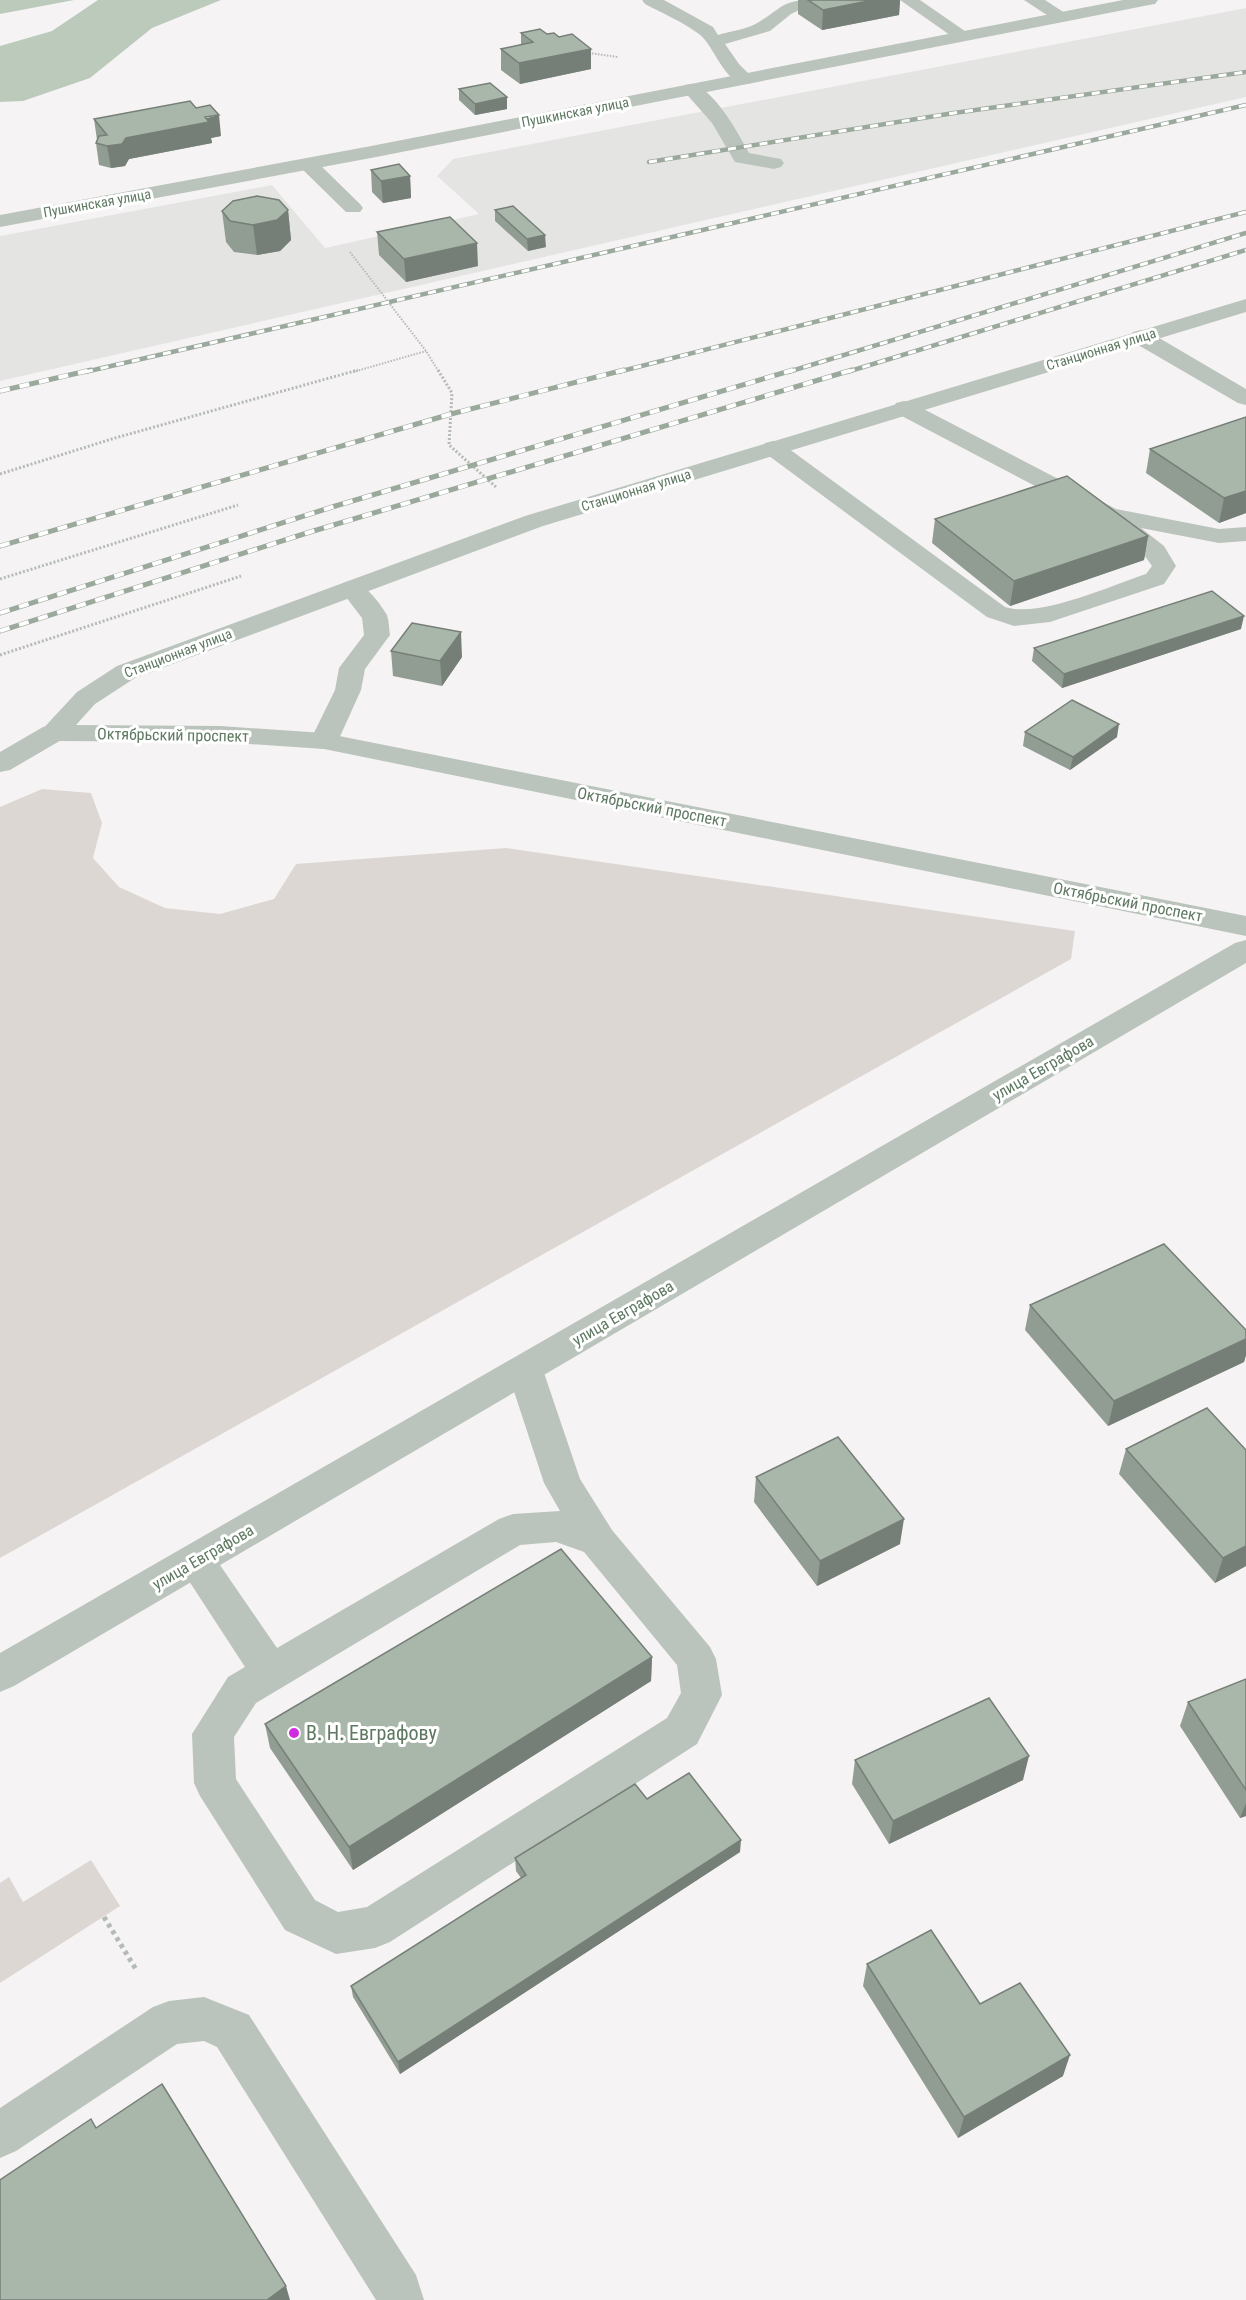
<svg xmlns="http://www.w3.org/2000/svg" width="1246" height="2300" viewBox="0 0 1246 2300" font-family="'Roboto Condensed',sans-serif">
<style>
.built{fill:#e4e5e3}
.green{fill:#ddd7d4}
.water{fill:#bccabc}
.lines{fill:none;stroke-linecap:round;stroke-linejoin:round}
.path-far2{stroke:#b4bbb4;stroke-width:2;stroke-dasharray:1.5 1.5;stroke-linecap:butt}
.path-far1{stroke:#b4bbb4;stroke-width:3;stroke-dasharray:2 2;stroke-linecap:butt}
.path{stroke:#b4bbb4;stroke-width:5;stroke-dasharray:4 4;stroke-linecap:butt}
.service{fill:#bbc4bc;fill-rule:evenodd}
.minor{fill:#bbc4bc;fill-rule:evenodd}
.tertiary{fill:#bbc4bc;fill-rule:evenodd}
.rail-far1-casing{stroke:#9ba99d;stroke-width:4.5}
.rail-casing{stroke:#9ba99d;stroke-width:5}
.rail-far1{stroke:#fff;stroke-width:3;stroke-dasharray:8;stroke-linecap:butt}
.rail{stroke:#fff;stroke-width:4;stroke-dasharray:10;stroke-linecap:butt}
.wall{fill:#919d92}
.shaded-wall{fill:#767f77}
.building{fill:#a9b6aa;stroke:#767f77;stroke-width:1.5}
.poi-dot{fill:#d02bdf;stroke:#fff;stroke-width:2}
.labels{text-anchor:middle;dominant-baseline:central;stroke-width:6;stroke-linejoin:round;paint-order:stroke}
.far-street-label{font-size:14px;fill:#5e7861;stroke:#fff}
.street-label{font-size:16px;fill:#5e7861;stroke:#fff}
.near-poi-label{font-size:20px;fill:#5e7861;stroke:#fff;text-anchor:start}
</style>
<rect width="100%" height="100%" fill="#f6f3f4"/>
<path class="built" d="M1246,8V97L0,381V236L272,185L325,248L479,214L437,176L453,159Z"/>
<path class="green" d="M42,789L91,793L102,823L93,858L119,887L165,908L220,914L274,899L296,864L506,848L1075,931L1071,959L0,1558V807Z
M91,1860L120,1906L0,1983V1883L9,1877L23,1902Z"/>
<path class="water" d="M0,0H74L0,14Z
M98,0H221L152,28L90,78L23,101L0,102V46L52,31Z"/>
<g class="lines">
<path class="path-far2" d="M589,53L618,57
M350,252L426,351L439,372
M353,372L426,351"/>
<path class="path-far1" d="M438,370L452,393L449,445L496,487
M0,474L115,438L358,370
M0,579L238,505
M0,655L241,576"/>
<path class="path" d="M104,1917L137,1971"/>
<path class="service" d="M642,0H664L713,27L718,35C731,31 748,29 759,22C785,6 782,0 815,0L812,4L791,14L770,31L725,44L739,64L754,79L751,83C725,89 716,47 699,34C683,22 662,13 645,4Z
M900,0H920L972,36L969,40H957Z
M1024,0H1045L1071,17L1068,21H1056Z
M691,84C715,89 738,133 749,153L781,159L784,163L781,167L774,169L735,162L712,123L682,89L685,85Z
M308,158L315,160L360,204L363,208L360,212H346L301,168L298,164L301,160Z
M1141,330L1149,332L1246,389V405L1238,403L1133,342L1130,337L1133,332Z
M904,401L912,403L1116,509L1219,529L1246,527V541L1219,543L1141,528L1164,546L1176,566L1164,584L1050,622L1014,626L987,617L765,453L761,448L765,443L773,441L781,443L1005,607C1040,618 1110,586 1146,574L1152,566L1145,556L1098,519L896,413L893,408L896,403Z
M352,580C365,584 380,603 387,615C389,621 389,629 390,635L365,669L361,690L338,741L334,747L324,749L314,747L310,741L335,690L339,668L364,635L362,618L339,588L343,583Z
M53,725L63,727L67,733L63,739L10,770L0,772V752L43,727Z
M525,1356L538,1360L543,1370L580,1479L612,1530L710,1647L716,1659L722,1695L697,1744L390,1942L375,1948L336,1954L285,1930L200,1796L194,1783L192,1734L228,1677L245,1667L176,1561L181,1549L195,1545L209,1549L277,1648L499,1519L513,1514L560,1511L544,1483L507,1370L512,1360ZM556,1542L584,1552L677,1665L681,1693L667,1718L367,1907L338,1912L315,1900L236,1779L234,1737L256,1703L520,1545Z
M204,1997L249,2015L416,2275L424,2300H376L217,2047L204,2041L177,2044L16,2151L0,2158V2108L153,2007L169,2001Z"/>
<path class="minor" d="M1246,299V312L543,526L135,678L95,704L76,725L220,726L324,733L1246,916V936L324,749L220,742L53,741L43,739L39,733L77,692L117,666L525,516Z"/>
<path class="tertiary" d="M1123,0H1158L1155,4L1149,5L371,158L0,227V215L371,146Z
M1246,940V963L14,1686L0,1692V1653L1235,943Z"/>
<defs>
<path id="rail-far1" d="M649,162L954,113L1246,72
M85,372L1246,105
M618,372L1246,212
M788,372L1246,233
M847,372L1246,250"/>
<path id="rail" d="M0,391L91,370
M0,546L451,414L624,370
M0,613L332,507L793,370
M0,631L310,532L852,370"/>
</defs>
<use href="#rail-far1" class="rail-far1-casing"/>
<use href="#rail" class="rail-casing"/>
<use href="#rail-far1" class="rail-far1"/>
<use href="#rail" class="rail"/>
</g>
<path class="wall" d="M798,0H900L899,15L822,30L798,14Z
M521,33L591,69L520,84L501,70V49L521,45Z
M459,89L507,97V109L475,115L459,100Z
M94,119L221,136L211,138L212,143L129,159L125,166L111,168L99,165L96,143L97,140Z
M371,170L410,176L411,198L383,203L372,192Z
M288,210L291,240L280,251L257,255L234,252L226,242L222,211Z
M495,210L546,247L528,251L495,221Z
M377,232L478,266L406,282L379,255Z
M1246,417V513L1219,523L1146,473L1150,449Z
M935,519L1148,536L1144,560L1010,606L932,543Z
M1241,629L1062,688L1032,661L1034,648Z
M391,651L462,657L442,686L393,676Z
M1025,732L1117,737L1070,770L1023,746Z
M1030,1305L1246,1330V1355L1244,1362L1108,1426L1025,1330Z
M1126,1449L1246,1566L1215,1583L1119,1474Z
M756,1477L900,1544L817,1586L754,1502Z
M652,1657L651,1681L353,1870L270,1748L265,1724Z
M1246,1679V1816L1240,1818L1180,1726L1188,1702Z
M855,1760L1023,1780L889,1844L852,1784Z
M647,1799L740,1852L400,2074L353,1997L351,1986L521,1878L516,1871L515,1858Z
M867,1964L980,2004L1063,2076L958,2138L863,1986Z"/>
<path class="shaded-wall" d="M873,0H900L899,15L822,30L823,10Z
M591,49V69L520,84L519,63Z
M507,97V109L475,115V104Z
M219,115L221,136L211,138L212,143L129,159L125,166L111,168L107,146L126,138Z
M410,176L411,198L383,203L381,181Z
M288,210L291,240L280,251L257,255L253,225Z
M545,235L546,247L528,251L527,239Z
M477,243L478,266L406,282L404,259Z
M1246,491V513L1219,523L1224,498Z
M1148,536L1144,560L1010,606L1014,581Z
M1244,616L1241,629L1062,688L1064,674Z
M461,632L462,657L442,686L440,661Z
M1119,724L1117,737L1070,770L1073,757Z
M1246,1339V1355L1244,1362L1108,1426L1114,1401Z
M904,1519L900,1544L817,1586L820,1561Z
M1246,1546V1566L1215,1583L1223,1558Z
M652,1657L651,1681L353,1870L349,1847Z
M1029,1756L1023,1780L889,1844L893,1821Z
M1246,1803V1816L1240,1818Z
M741,1840L740,1852L400,2074L398,2062Z
M1070,2055L1063,2076L958,2138L964,2117Z
M286,2286L290,2300H267Z"/>
<path class="building" d="M808,0H873L823,10Z
M540,29L547,34L554,33L559,37L572,34L591,49L519,63L501,49L533,42L521,33Z
M490,83L507,97L475,104L459,89Z
M190,101L196,108L210,105L219,115L205,117L209,122L126,138L122,144L107,146L96,143L99,136L107,135L94,119Z
M399,164L410,176L381,181L371,170Z
M257,196L279,200L288,210L277,220L253,225L230,221L222,211L233,201Z
M513,206L545,235L527,239L495,210Z
M450,217L477,243L404,259L377,232Z
M1246,417V491L1224,498L1150,449Z
M1067,476L1148,536L1014,581L935,519Z
M1212,591L1244,616L1064,674L1034,648Z
M412,623L461,632L440,661L391,651Z
M1072,700L1119,724L1073,757L1025,732Z
M1164,1244L1246,1330V1339L1114,1401L1030,1305Z
M1207,1408L1246,1450V1546L1223,1558L1126,1449Z
M838,1437L904,1519L820,1561L756,1477Z
M561,1549L652,1657L349,1847L265,1724Z
M1246,1679V1790L1188,1702Z
M989,1698L1029,1756L893,1821L855,1760Z
M689,1773L741,1840L398,2062L351,1986L526,1875L515,1858L635,1784L647,1799Z
M931,1930L980,2004L1020,1983L1070,2055L964,2117L867,1964Z
M162,2084L286,2286L267,2300H0V2180L91,2119L96,2128Z"/>
<circle class="poi-dot" cx="294" cy="1733" r="6"/>
<g class="labels">
<g class="far-street-label">
<text transform="translate(575 112) rotate(-11)">Пушкинская улица</text>
<text transform="translate(97 203) rotate(-10)">Пушкинская улица</text>
<text transform="translate(1101 349) rotate(-17)">Станционная улица</text>
<text transform="translate(636 490) rotate(-17)">Станционная улица</text>
<text transform="translate(178 653) rotate(-21)">Станционная улица</text>
</g>
<g class="street-label">
<text transform="translate(173 735) rotate(1)">Октябрьский проспект</text>
<text transform="translate(652 807) rotate(11)">Октябрьский проспект</text>
<text transform="translate(1128 902) rotate(11)">Октябрьский проспект</text>
<text transform="translate(1043 1068) rotate(-30)">улица Евграфова</text>
<text transform="translate(623 1313) rotate(-30)">улица Евграфова</text>
<text transform="translate(203 1557) rotate(-30)">улица Евграфова</text>
</g>
<g class="near-poi-label">
<text x="306" y="1733">В. Н. Евграфову</text>
</g>
</g>
</svg>
